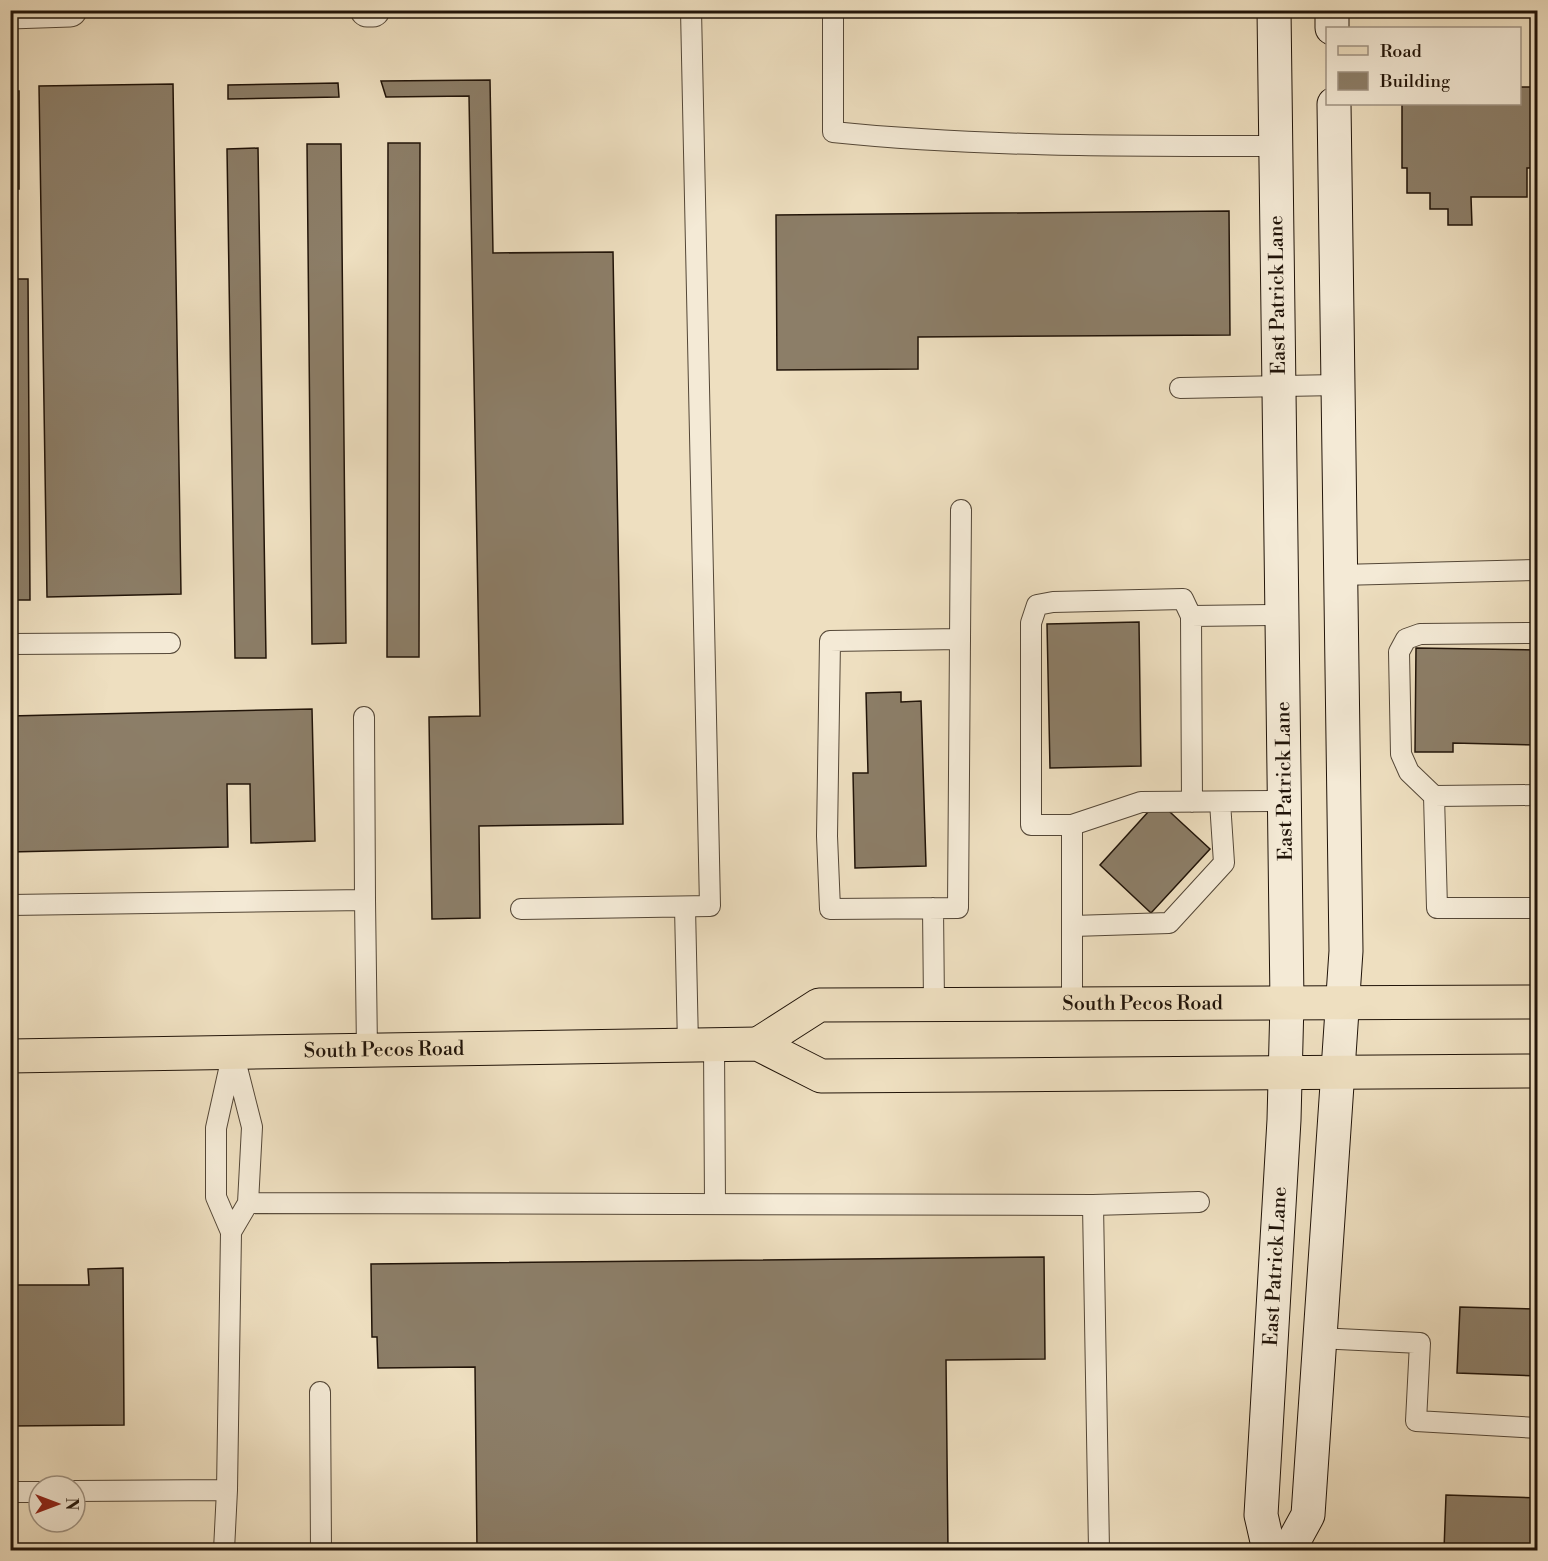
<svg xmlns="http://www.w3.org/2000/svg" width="1548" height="1561" viewBox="0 0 1548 1561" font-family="'Libre Bodoni',serif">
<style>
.building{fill:#8c7e68;stroke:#211409;stroke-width:1.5}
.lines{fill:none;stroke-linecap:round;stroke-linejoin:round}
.lane-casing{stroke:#544737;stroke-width:22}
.street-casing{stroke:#544737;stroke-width:35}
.secondary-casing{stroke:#211409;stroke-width:35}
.primary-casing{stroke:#211409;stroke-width:35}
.lane{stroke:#f4ead6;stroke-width:20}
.street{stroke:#f4ead6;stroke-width:33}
.secondary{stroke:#f4ead6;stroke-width:33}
.primary{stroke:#eedfc0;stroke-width:33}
.labels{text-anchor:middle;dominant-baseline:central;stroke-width:4.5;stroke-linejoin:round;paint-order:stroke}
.street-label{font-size:20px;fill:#211409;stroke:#f4ead6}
</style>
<rect width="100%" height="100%" fill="#eedfc0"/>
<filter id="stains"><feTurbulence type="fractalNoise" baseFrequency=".00333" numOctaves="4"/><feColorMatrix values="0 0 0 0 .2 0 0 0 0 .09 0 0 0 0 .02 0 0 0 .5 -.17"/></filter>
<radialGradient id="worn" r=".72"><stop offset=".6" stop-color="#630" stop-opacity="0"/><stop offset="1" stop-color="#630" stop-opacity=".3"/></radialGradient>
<path class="building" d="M490,80L493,253L613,252L623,824L479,826L480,918L432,919L429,717L480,716L469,96L386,97L381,81Z
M338,83L339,97L228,99V85Z
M173,84L181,594L47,597L39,86Z
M1520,87H1536V168H1527V197H1471L1472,225H1448V209H1430V193H1407V168H1402V104H1520Z
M10,91H19V189H10Z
M388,143H420L419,657H387Z
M307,144H341L346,643L312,644Z
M258,148L266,658H235L227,149Z
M1229,211L1230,335L918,337V369L777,370L776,215Z
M10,279H28L30,600H10Z
M1139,622L1141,766L1050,768L1047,624Z
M1416,648L1538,650V745L1453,743V752H1415Z
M901,692V702L921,701L926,866L855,868L853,773H868L866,693Z
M312,709L315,841L251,843L250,784H227L228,847L10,852V716Z
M1158,801L1210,849L1151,913L1100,865Z
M1044,1257L1045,1359L946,1360L948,1550H477L475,1367L378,1368L377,1337H372L371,1264Z
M123,1268L124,1425L10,1426V1285H89L88,1269Z
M1460,1307L1538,1309V1376L1457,1373Z
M1446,1495L1538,1498V1550H1444Z"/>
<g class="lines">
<defs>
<path id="lane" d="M833,10V132C980,147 1128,146 1276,146
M1180,388L1338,385
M1340,575L1538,570
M1191,616L1283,615
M960,639L958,908L830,909L827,836L830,641Z
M960,639L961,510
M10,644L170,643
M1538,795L1434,796L1437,908H1538
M1434,796L1409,772L1401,754L1399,652L1406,639L1420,634L1538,633
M1072,825H1031V623L1037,605L1053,602L1183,599L1191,616L1192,802
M365,900L367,1050
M10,905L365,900L364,717
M685,907L688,1045
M933,908L934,1004
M521,909L710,906L691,10
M1073,926L1169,923L1224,863L1220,802
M1072,1002V825L1141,802L1285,801
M714,1045L715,1204
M248,1203L1093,1205L1099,1550
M1093,1205L1199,1202
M231,1232L248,1203L252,1127L234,1056
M1318,1338L1420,1343L1416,1421L1538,1428
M320,1392L321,1550
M75,1491L227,1490L231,1232L216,1197V1128L233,1052
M10,1492H39
M224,1550L227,1490"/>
<path id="street" d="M367,10H373
M10,12L70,10"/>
<g id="secondary">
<path d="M1332,10V28"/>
<path id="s1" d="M1269,1550L1261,1515L1284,1120L1287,1002L1274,10"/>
<path d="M1289,1550L1308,1515L1346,951L1334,104"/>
</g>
<g id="primary">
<path id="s2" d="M758,1044L819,1005L1538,1002"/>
<path id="s3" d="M10,1056L758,1044L821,1076L1538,1071"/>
</g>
</defs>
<use href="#lane" class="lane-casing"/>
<use href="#street" class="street-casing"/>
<use href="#secondary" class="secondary-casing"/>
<use href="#primary" class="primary-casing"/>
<use href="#lane" class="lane"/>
<use href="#street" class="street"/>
<use href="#secondary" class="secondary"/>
<use href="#primary" class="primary"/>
</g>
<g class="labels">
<g class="street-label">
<text transform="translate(1278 295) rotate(-91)">East Patrick Lane</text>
<text transform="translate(1285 781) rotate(-91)">East Patrick Lane</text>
<text stroke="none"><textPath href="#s2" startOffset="396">South Pecos Road</textPath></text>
<text stroke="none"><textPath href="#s3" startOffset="374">South Pecos Road</textPath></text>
<text stroke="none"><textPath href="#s1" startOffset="285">East Patrick Lane</textPath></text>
</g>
</g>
<rect width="1548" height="1561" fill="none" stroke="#eedfc0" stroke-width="36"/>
<rect x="12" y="12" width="1524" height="1537" fill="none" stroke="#211409" stroke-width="3"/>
<rect x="18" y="18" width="1512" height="1525" fill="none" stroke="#211409" stroke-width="1.5"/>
<rect x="1326" y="27" width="195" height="78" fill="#f4ead6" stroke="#a09484" stroke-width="1.5"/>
<rect x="1338" y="46" width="30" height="9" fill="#eedfc0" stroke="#a09484" stroke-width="1.5"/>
<text x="1380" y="57" font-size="18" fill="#211409">Road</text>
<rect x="1338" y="72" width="30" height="18" fill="#8c7e68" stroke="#a09484" stroke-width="1.5"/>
<text x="1380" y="87" font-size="18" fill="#211409">Building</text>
<g transform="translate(57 1504) rotate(90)"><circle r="28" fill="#f4ead6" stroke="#a09484" stroke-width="1.5"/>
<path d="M0-4.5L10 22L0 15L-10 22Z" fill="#8f2418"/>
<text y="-9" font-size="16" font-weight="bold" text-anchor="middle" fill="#211409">N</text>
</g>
<rect width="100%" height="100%" filter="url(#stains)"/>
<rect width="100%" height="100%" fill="url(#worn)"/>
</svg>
